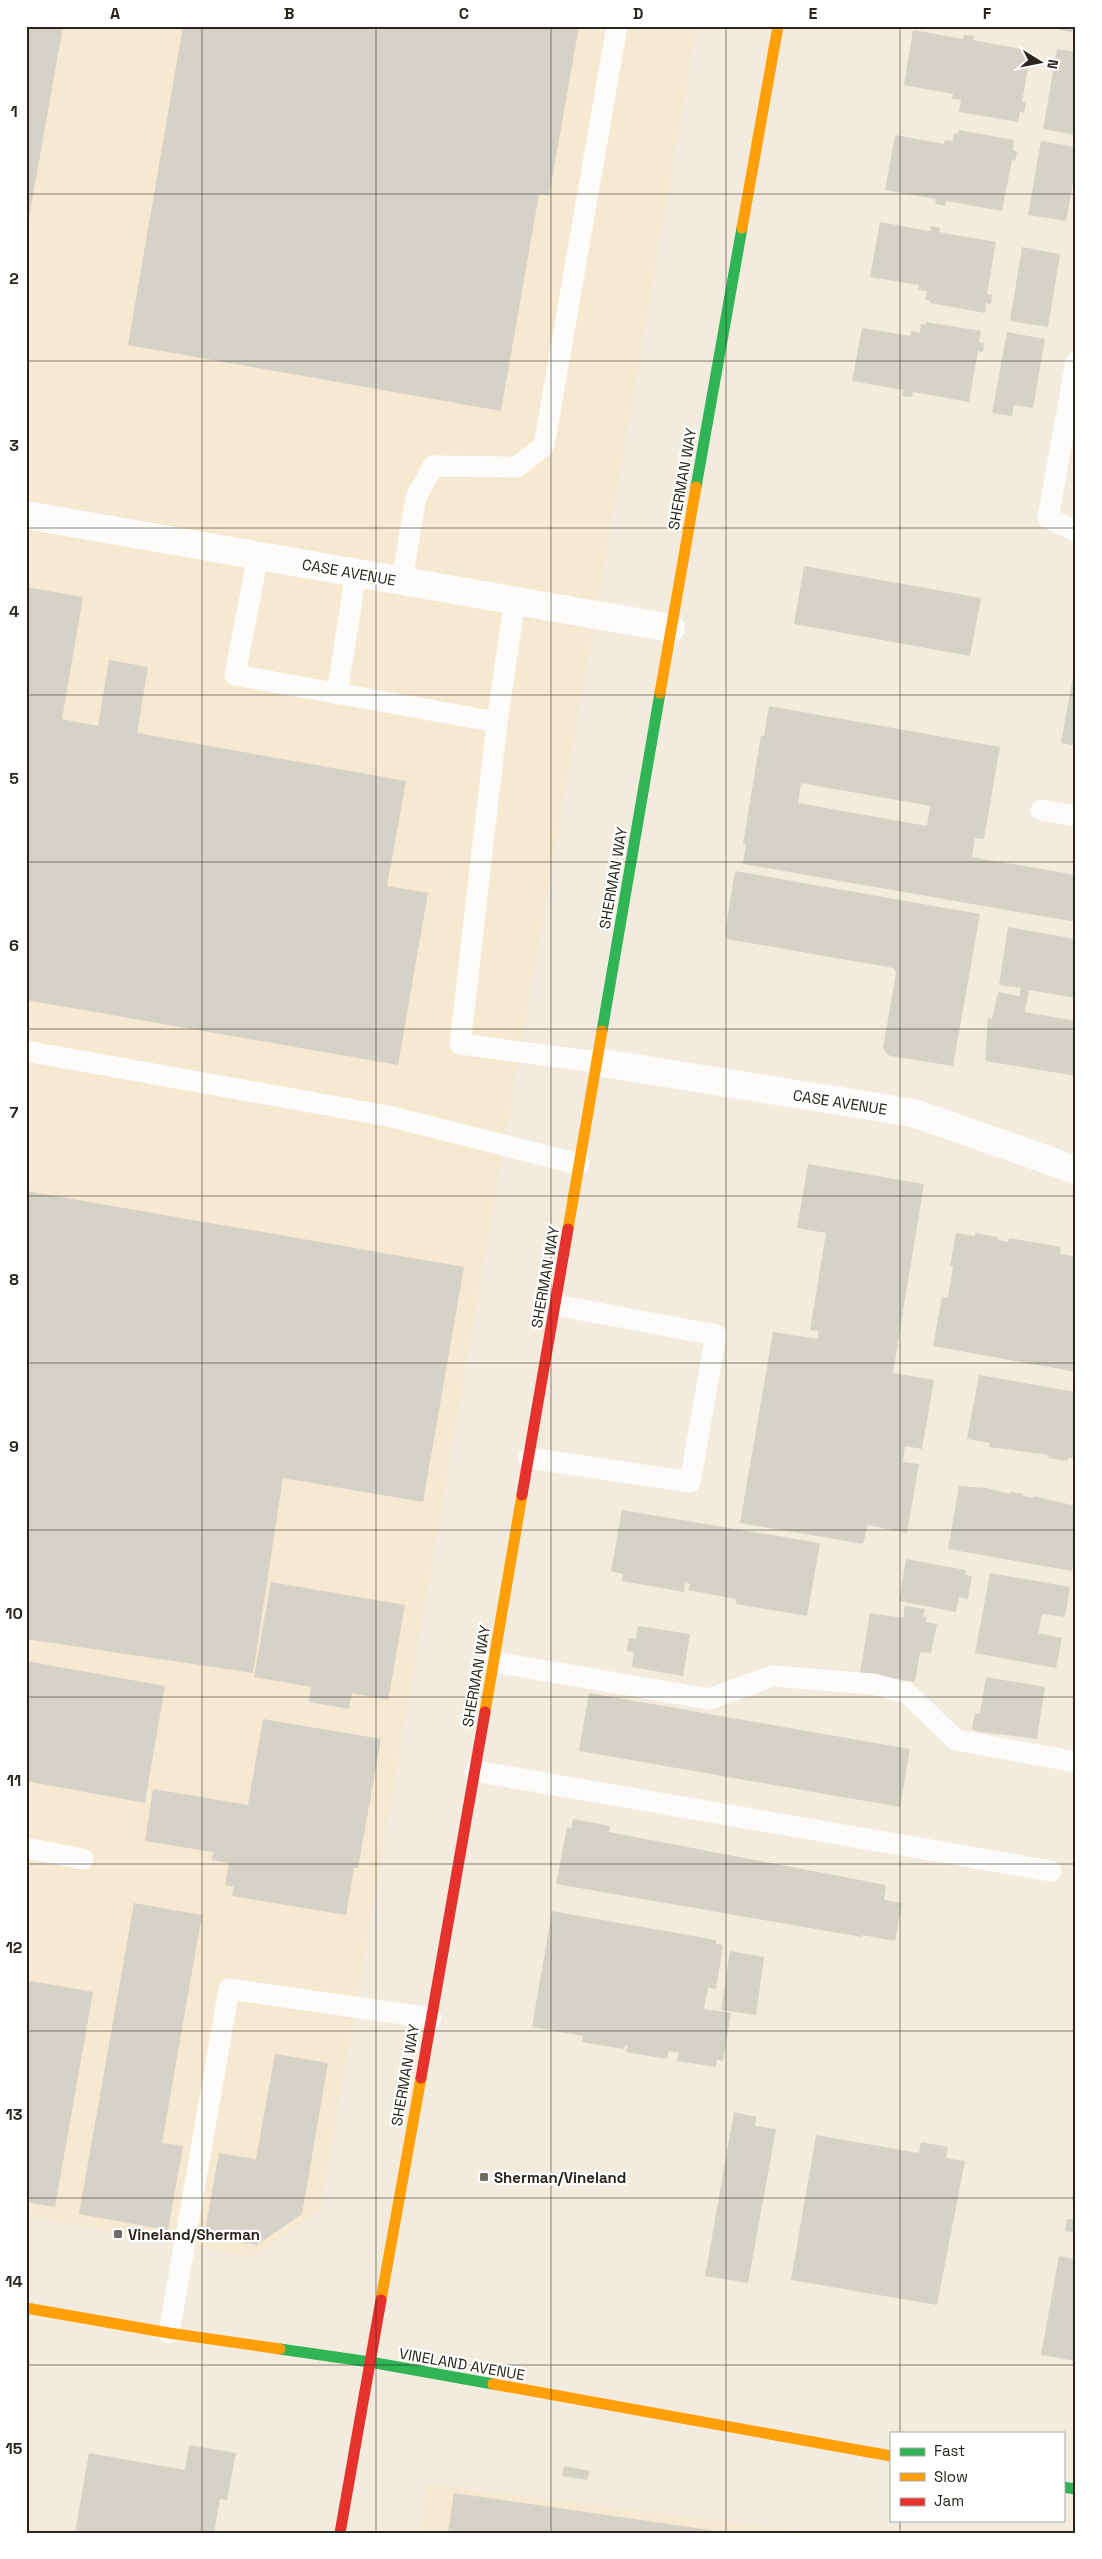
<svg xmlns="http://www.w3.org/2000/svg" width="1102" height="2559" viewBox="0 0 1102 2559" font-family="'Space Grotesk',sans-serif">
<style>
.built{fill:#f5e9d1}
.building{fill:#d7d2c7;fill-rule:evenodd}
.lines{fill:none;stroke-linecap:round;stroke-linejoin:round}
.lane{stroke:#fdfcfa;stroke-width:21}
.street{stroke:#fdfcfa;stroke-width:28}
.fast{stroke:#30b455;stroke-width:11}
.slow{stroke:#ff9f0a;stroke-width:11}
.jam{stroke:#e5322d;stroke-width:11}
.grid{fill:none;stroke:#29251c;stroke-width:1;stroke-opacity:0.55}
.poi-dot{fill:#706b60;stroke:#fff;stroke-width:2}
.labels{text-anchor:middle;dominant-baseline:central;stroke-width:4.5;stroke-linejoin:round;paint-order:stroke}
.street-label{font-size:15px;fill:#29251c;stroke:#fff}
.poi-label{font-size:15px;font-weight:bold;fill:#29251c;stroke:#fff;text-anchor:start}
.neatline{fill:none;stroke:#29251c;stroke-width:2}
.grid-label{font-size:16px;text-anchor:middle;font-weight:bold;fill:#29251c}
</style>
<rect width="100%" height="100%" fill="#f3ecde"/>
<path class="built" d="M26,26H697L321,2209L254,2257L26,2216Z
M428,2484L815,2533H420Z"/>
<path class="building" d="M26,26H63L27,229H26Z
M183,26H579L549,196L539,194L501,411L128,345Z
M1060,26H1076V33L1060,30Z
M913,30L963,39L964,35L974,36L973,40L1031,51L1022,102L1026,103L1024,113L1020,112L1018,122L959,112L961,100L952,99L953,94L904,85Z
M1057,49L1076,52V135L1043,129Z
M959,130L1014,140L1013,150L1017,152L1015,161L1012,160L1002,211L946,201L945,206L935,204L936,199L885,190L895,135L944,144L945,140L953,141L954,133L958,134Z
M1041,141L1076,147V167L1066,221L1028,215Z
M880,222L930,231L931,226L940,228L939,232L996,242L987,294L992,295L991,304L986,303L985,313L930,303V300H925L927,291L918,290L919,285L870,277Z
M1022,247L1060,254L1048,327L1010,321Z
M926,322L981,331L979,342L984,343L983,352L978,351L969,402L913,392L912,397L902,396L903,390L852,381L862,328L910,336L911,331L920,333L921,324L926,325Z
M1007,332L1045,339L1033,408L1014,405L1012,416L992,413Z
M804,566L981,598L970,656L794,624Z
M26,587L83,597L62,719L98,726L109,660L148,667L137,733L406,781L387,886L428,893L398,1065L26,1000Z
M1075,665H1076V746L1061,743Z
M769,706L1000,747L984,839L975,838L972,857L1076,875V922L743,864L746,844H743L761,735L764,736ZM801,783L930,806L927,826L798,803Z
M735,871L980,914L953,1066L890,1056L885,1052L883,1048L896,973L893,968L727,939L725,933Z
M1008,927L1076,939V998L1029,990L1025,1012L1076,1021V1076L985,1061L988,1018L992,1019L998,992L1019,996L1021,988L999,985Z
M808,1164L924,1184L893,1373L934,1380L922,1449L905,1446L903,1462L919,1464L907,1533L868,1525L863,1544L740,1523L773,1332L818,1339V1331L810,1330L826,1233L797,1228Z
M26,1191L464,1267L423,1502L283,1478L253,1673L26,1639Z
M956,1233L975,1236V1233L998,1237V1240L1008,1242L1009,1238L1061,1247L1060,1254L1073,1256L1076,1254V1372L933,1346L942,1297L948,1298L953,1267L950,1266Z
M979,1375L1076,1392V1459L1068,1458L1067,1461L1048,1458L1049,1455L989,1447L990,1443L967,1439Z
M959,1486L986,1488L1010,1494L1011,1492L1023,1494V1496L1033,1498V1496L1076,1506V1550L1072,1571L948,1549Z
M622,1510L820,1543L807,1616L736,1604V1599L688,1590L690,1584L685,1583L684,1592L622,1581L623,1574L611,1571Z
M906,1559L966,1570L965,1575L972,1576L968,1599L959,1597L956,1612L899,1601Z
M990,1573L1070,1587L1065,1617L1042,1614L1038,1633L1062,1638L1056,1668L975,1653Z
M271,1582L405,1605L388,1700L352,1693L349,1709L309,1702L311,1687L254,1677Z
M905,1606L925,1609L923,1616L927,1617L926,1622L937,1624L931,1653L920,1652L915,1682L860,1674L870,1613L903,1618Z
M638,1626L690,1634L683,1676L632,1667L634,1652L627,1651L629,1638L636,1639Z
M26,1661L165,1686L145,1803L26,1781Z
M986,1677L1045,1687L1037,1739L976,1731L972,1729L975,1713L980,1714Z
M589,1693L910,1749L900,1807L579,1751Z
M263,1719L381,1739L358,1868H354L346,1915L232,1896L234,1887L225,1885L229,1863L212,1860L213,1852L145,1841L153,1789L248,1805Z
M573,1819L610,1826L609,1832L886,1885L884,1900L902,1903L895,1941L862,1935V1937L556,1884L567,1827L571,1828Z
M134,1903L202,1915L162,2143L183,2146L168,2230L79,2214Z
M552,1911L716,1940V1944L723,1945L716,1989L708,1988L704,2009L731,2013L723,2061L717,2060L716,2067L677,2061L679,2053L669,2051L667,2059L626,2052L628,2045H625L624,2049L582,2042L583,2036L532,2027Z
M730,1951L764,1957L756,2015L721,2010Z
M26,1980L93,1992L55,2207L26,2202Z
M275,2054L328,2063L302,2214L257,2245L204,2236L219,2153L256,2159Z
M734,2112L756,2117L755,2126L776,2129L748,2283L705,2276Z
M816,2135L919,2153L921,2142L948,2147L946,2158L965,2161L937,2305L791,2280Z
M1075,2182H1076V2201L1072,2200Z
M1067,2219L1076,2220V2233L1065,2231Z
M1059,2256L1076,2259V2361L1041,2355Z
M189,2445L236,2453L227,2500L220,2499L214,2533H75L89,2453L185,2470Z
M564,2466L590,2471L587,2480L562,2476Z
M454,2493L724,2532V2533H448Z"/>
<g class="lines">
<path class="lane" d="M1076,362L1048,518L1076,531
M258,556L235,675L497,722
M402,581L416,497L433,466L517,467L544,446L617,26
M515,600L497,722L460,1044L597,1062
M337,694L356,573
M1041,810L1076,816
M26,1051L388,1116L579,1164
M529,1458L690,1482L716,1335L555,1305
M494,1662L709,1699L773,1676L873,1684L907,1693L956,1740L1076,1762
M475,1771L1051,1871
M26,1848L83,1859
M169,2333L229,1989L431,2018"/>
<path class="street" d="M26,515L671,628
M597,1062L914,1113L1076,1170"/>
<path class="fast" d="M696,487L742,228
M602,1031L660,693
M280,2349L370,2362L493,2384
M1063,2487L1076,2489"/>
<path class="slow" d="M742,228L778,26
M660,693L696,487
M568,1229L602,1031
M485,1712L522,1495
M381,2300L421,2078
M26,2308L169,2333L280,2349
M493,2384L891,2456"/>
<path class="jam" d="M522,1495L568,1229
M421,2078L485,1712
M340,2533L381,2300"/>
</g>
<path class="grid" d="M202,26V2533M376,26V2533M551,26V2533M726,26V2533M900,26V2433M26,194H1076M26,361H1076M26,528H1076M26,695H1076M26,862H1076M26,1029H1076M26,1196H1076M26,1363H1076M26,1530H1076M26,1697H1076M26,1864H1076M26,2031H1076M26,2198H1076M26,2365H1076M900,2520V2533"/>
<g class="poi-dot">
<rect x="479" y="2172" width="10" height="10" rx="2.5"/>
<rect x="113" y="2229" width="10" height="10" rx="2.5"/>
</g>
<g class="labels">
<g class="street-label">
<text transform="translate(682 479) rotate(-80)">SHERMAN WAY</text>
<text transform="translate(349 572) rotate(10)">CASE AVENUE</text>
<text transform="translate(613 878) rotate(-80)">SHERMAN WAY</text>
<text transform="translate(840 1102) rotate(9)">CASE AVENUE</text>
<text transform="translate(545 1277) rotate(-80)">SHERMAN WAY</text>
<text transform="translate(476 1676) rotate(-80)">SHERMAN WAY</text>
<text transform="translate(405 2075) rotate(-80)">SHERMAN WAY</text>
<text transform="translate(462 2364) rotate(10)">VINELAND AVENUE</text>
</g>
<g class="poi-label">
<text x="494" y="2177">Sherman/Vineland</text>
<text x="128" y="2234">Vineland/Sherman</text>
</g>
</g>
<rect width="1102" height="2559" fill="none" stroke="#ffffff" stroke-width="55"/>
<rect x="890" y="2432" width="175" height="90" fill="#ffffff" stroke="#a9a8a4"/>
<rect x="900" y="2448" width="25" height="8" fill="#30b455" stroke="#a9a8a4"/>
<text x="934" y="2456" font-size="15" fill="#29251c">Fast</text>
<rect x="900" y="2473" width="25" height="8" fill="#ff9f0a" stroke="#a9a8a4"/>
<text x="934" y="2482" font-size="15" fill="#29251c">Slow</text>
<rect x="900" y="2498" width="25" height="8" fill="#e5322d" stroke="#a9a8a4"/>
<text x="934" y="2506" font-size="15" fill="#29251c">Jam</text>
<g transform="translate(1040 62) rotate(100)" stroke="#ffffff" stroke-width="4" paint-order="stroke">
<path d="M0-4L9 19L0 12L-9 19Z" fill="#29251c"/>
<text y="-8" font-size="14" font-weight="bold" text-anchor="middle" fill="#29251c">N</text>
</g>
<rect x="28" y="28" width="1046" height="2504" class="neatline"/>
<g class="grid-label">
<text x="115" y="19">A</text>
<text x="289" y="19">B</text>
<text x="464" y="19">C</text>
<text x="638" y="19">D</text>
<text x="813" y="19">E</text>
<text x="987" y="19">F</text>
<text x="14" y="117">1</text>
<text x="14" y="284">2</text>
<text x="14" y="451">3</text>
<text x="14" y="617">4</text>
<text x="14" y="784">5</text>
<text x="14" y="951">6</text>
<text x="14" y="1118">7</text>
<text x="14" y="1285">8</text>
<text x="14" y="1452">9</text>
<text x="14" y="1619">10</text>
<text x="14" y="1786">11</text>
<text x="14" y="1953">12</text>
<text x="14" y="2120">13</text>
<text x="14" y="2287">14</text>
<text x="14" y="2454">15</text>
</g>
</svg>
